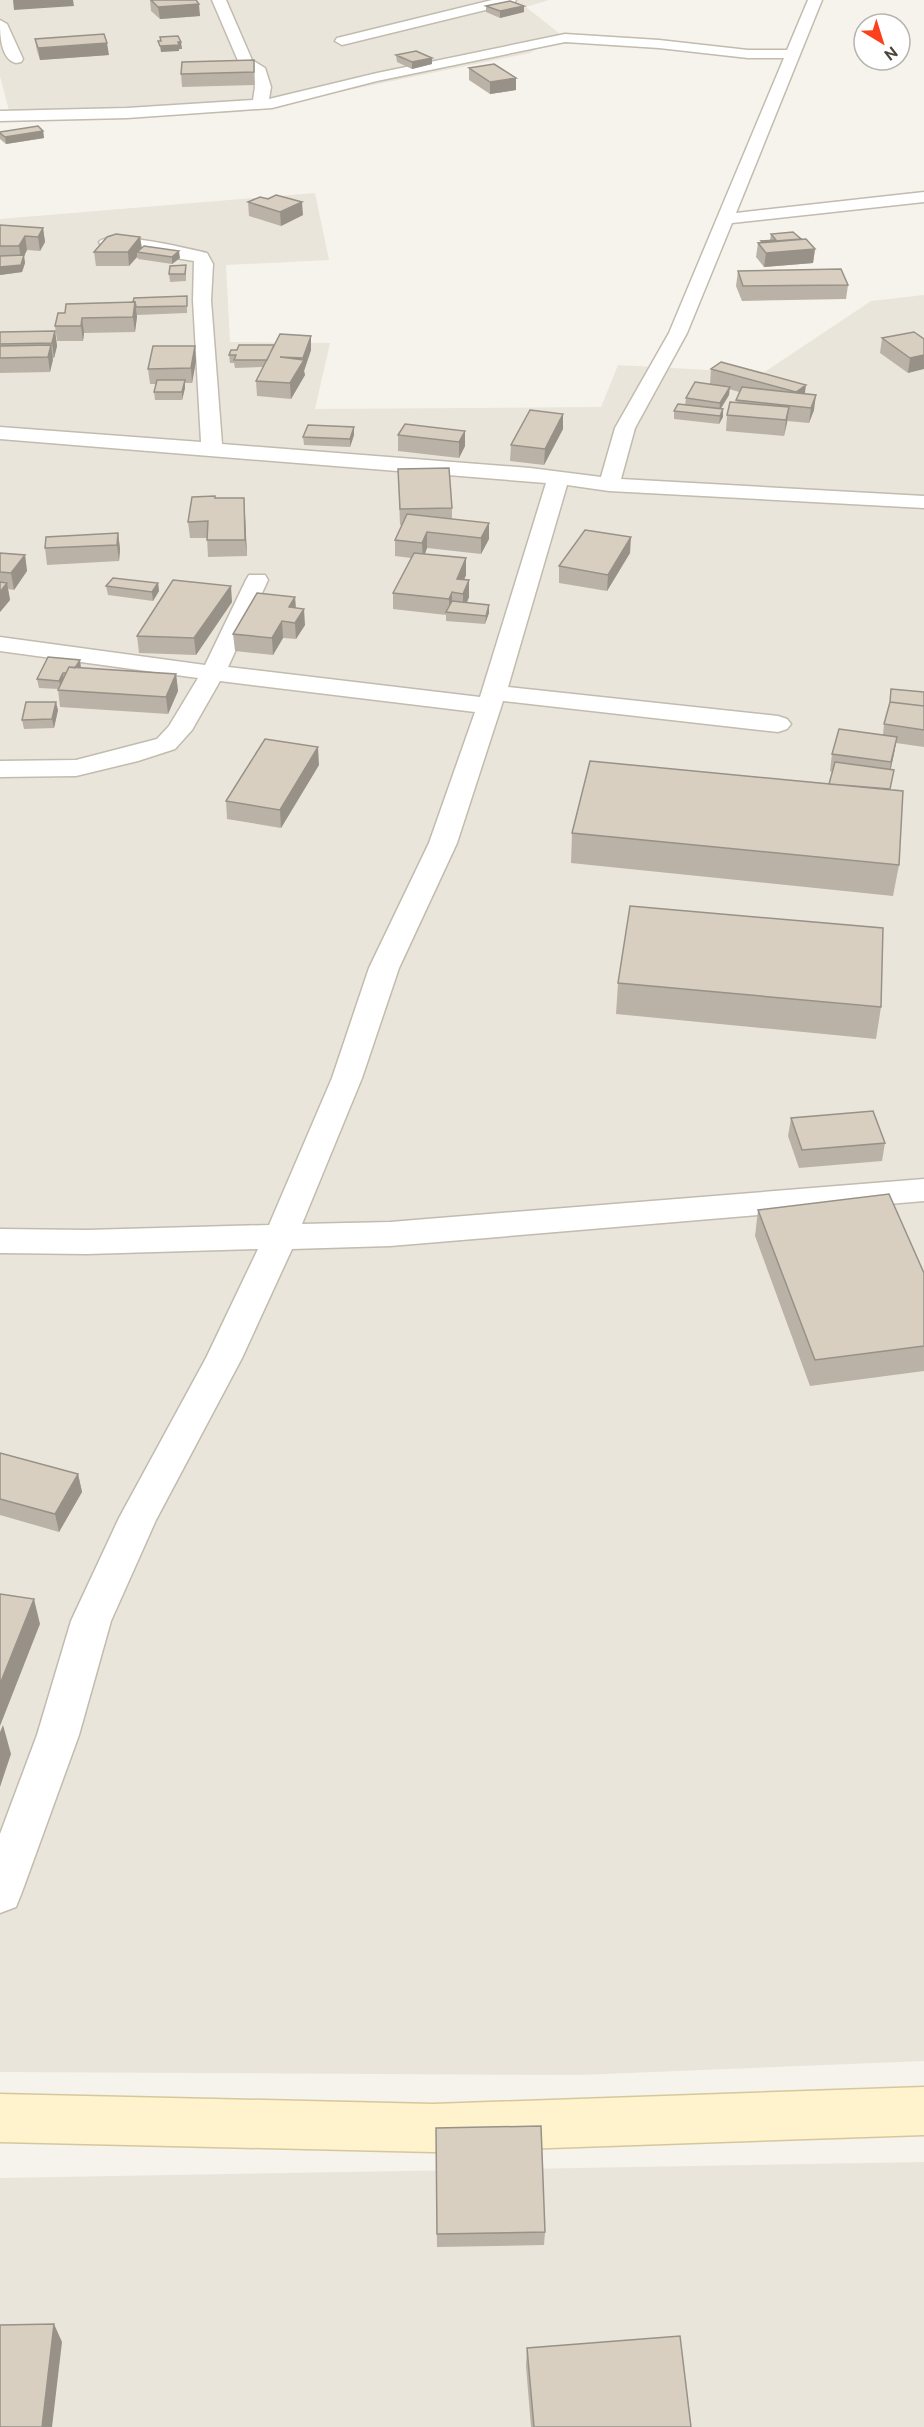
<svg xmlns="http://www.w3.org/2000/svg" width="924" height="2427" viewBox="0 0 924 2427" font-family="Ubuntu,sans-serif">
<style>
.residential{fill:#eae5da}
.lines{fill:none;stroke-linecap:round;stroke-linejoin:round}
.street-casing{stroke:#c2bbae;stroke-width:3}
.secondary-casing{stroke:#d6c79b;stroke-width:3}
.street{fill:#fff;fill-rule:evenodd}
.secondary{fill:#fff3cd;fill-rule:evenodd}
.wall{fill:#bab2a6}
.shaded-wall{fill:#979187}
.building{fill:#d8cfc1;stroke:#979187;stroke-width:1.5}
</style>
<rect width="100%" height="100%" fill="#f6f3ec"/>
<path class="residential" d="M0,0H549L526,7L560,34L530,53L240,112L12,122L0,76Z
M315,193L329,260L226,265L230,342L330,343L315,409L601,407L618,365L763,373L871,301L924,295V2061L579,2075L0,2072V219Z
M924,2162V2427H0V2178Z"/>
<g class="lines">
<defs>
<path id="street" d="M212,0H226L252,60L265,68L271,87L269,99L377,73L565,34L659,40L748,50H787L808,0H822L736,213L924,192V202L732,223L687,333L635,428L621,479L924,496V508L609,491L567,485L508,687L778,716L787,719L791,724L787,729L778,732L503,701L457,843L399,968L362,1078L302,1224L390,1222L924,1179V1201L390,1246L292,1249L242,1358L156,1520L111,1621L79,1735L22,1892L16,1907L0,1913V1834L37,1735L71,1621L119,1518L206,1358L258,1249L87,1254L0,1253V1229L87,1230L269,1225L332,1078L369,968L429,843L475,712L220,681L192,730L175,749L138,761L76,776L0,777V761L76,760L157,739L169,726L198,678L0,651V637L205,665L246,580L249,575H265L268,580L228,667L480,697L546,483L0,439V427L201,442L193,300L194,261L102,246L99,242C109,229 190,249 207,253L213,264L211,300L222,444L530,468L601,477L615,428L669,333L784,58H748L659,48L565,42L377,81L272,108L127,118L0,121V111L127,108L253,100L255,87L251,70L239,63Z
M492,0H516L514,3L342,45L335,41L337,38Z
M0,20L7,24L23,59L21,62L16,63C0,59 0,33 0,20Z"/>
<path id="secondary" d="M924,2087V2135L433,2152L0,2142V2094L433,2104Z"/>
</defs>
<use href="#street" class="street-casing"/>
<use href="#secondary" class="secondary-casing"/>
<use href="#street" class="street"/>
<use href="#secondary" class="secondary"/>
</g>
<path class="wall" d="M150,0H196L200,16L160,19L151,11Z
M486,6H524V12L500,18L486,12Z
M35,39L109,55L40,60L37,51Z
M396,55L432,64L412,69L397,62Z
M254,60L255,85L182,87L181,74Z
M469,68L516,78V90L490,94L469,80Z
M43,131L44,138L6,144L0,139V132Z
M248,202L303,215L281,226L249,216Z
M0,225L43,228L45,242L40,251L27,250L24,256L25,263L22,272L0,275Z
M771,234L815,249L813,263L764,267L756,257L758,243H761V241L770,240Z
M140,237L142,248L180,258L172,264L138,259L137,257L129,266H96L94,252Z
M186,265V281L170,282L169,274Z
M738,271L848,285L846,299L742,301L736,286Z
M187,296V313L137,315L135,332L84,333L83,341H57L55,326L65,313L133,302Z
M55,331L57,346L54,358H52L50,372L0,373V332Z
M882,338L924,339L908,373L880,353Z
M311,350L304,371L305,375L291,399L257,396L256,381L263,367L235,368L234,363H230L229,355Z
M196,361L192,383H185V388L182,400H155L154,392L156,384H150L148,369Z
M711,369L804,394L814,410L809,423L787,421L784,436L726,431L727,415L736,403L739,392L729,389V395L721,409H723V417L719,424L674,419V411L685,405L686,398L710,384Z
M354,427V435L350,447L304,445L303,437Z
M563,429L544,465L510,461L511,445Z
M465,431V446L459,458L398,451V435Z
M398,469L452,508V519L489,539L481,554L427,548L425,554L466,575L464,580L469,597L467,603L489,613L485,624L446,621V615L393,609V593L411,558L395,556V540L402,525H400Z
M216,498H244L247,556L208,557L207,538H190L188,522Z
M118,533L120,549L119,561L47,565L45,548Z
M0,553L25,555L27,571L14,590L8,589L10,600L0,612Z
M630,553L607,591L559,583V566Z
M158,583L159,591L153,601L108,595L106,586Z
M295,597L296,608L305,625L296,639L283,638L273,655L235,651L233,634Z
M232,602L196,655L139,653L137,636Z
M81,668L176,674L178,691L168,714L60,707L58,689L39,688L37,679Z
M924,692V747L896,743L891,769L890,789L899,865L893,896L571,863L572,833L829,784L832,772L830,771L832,754L883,735L884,724Z
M58,710L54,728L24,729L22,720Z
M319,765L281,828L227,819L226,801Z
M618,983L881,1007L876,1039L616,1014Z
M791,1118L885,1143L882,1161L799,1168L788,1136Z
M758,1210L924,1273V1371L810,1386L755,1236Z
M0,1453L78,1474L82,1492L59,1532L0,1515Z
M436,2128L545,2232L544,2245L437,2247Z
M527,2348L691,2427H531L526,2366Z"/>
<path class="shaded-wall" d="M13,0H73L74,6L14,10Z
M199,4L200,16L160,19L158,7Z
M524,6V12L500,18V11Z
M178,42H181L182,49H179V51L161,52L160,46Z
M107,43L109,55L40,60L38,48Z
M432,58V64L412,69V62Z
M516,78V90L490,94V82Z
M43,131L44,138L6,144L5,137Z
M302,202L303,215L281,226L280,212Z
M43,228L45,242L40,251L38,237Z
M25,236L27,250L24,256L25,263L22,272L0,275V267L21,260L19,246Z
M140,237L142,251L137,252V257L129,266L128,252Z
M815,249L813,263L764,267L766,253Z
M179,251L180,258L172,264V257Z
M135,302L137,317L135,332L133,317Z
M82,318L84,333L83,341L81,326Z
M55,331L57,346L54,358L52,343Z
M311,336V350L304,371L305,375L291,399L290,383L303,361V358Z
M51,345L53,360L50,372L48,357Z
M195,346L196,361L192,383L191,368Z
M924,355V369L908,373L910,358Z
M185,380V388L182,400V392Z
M806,385L804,400L795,407L796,392Z
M730,387L729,395L719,411L720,403Z
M816,395L814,410L809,423L811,408Z
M789,407L787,423L784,436L786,420Z
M723,409V417L719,424L720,416Z
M563,414V429L544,465L545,449Z
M354,427V435L350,447V439Z
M465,431V446L459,458V442Z
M244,498L245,514L247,556L245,540Z
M489,523V539L481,554V538Z
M427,532V548L423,559L422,543Z
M118,533L120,549L119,561L117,545Z
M631,537L630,553L607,591L608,575Z
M25,555L27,571L14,590L11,573Z
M466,558V575L458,593L457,579Z
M469,580V597L463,610V594Z
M7,583L10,600L0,612V592Z
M158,583L159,591L153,601L152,592Z
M231,586L232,602L196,655L194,638Z
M452,592V609L449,612V599Z
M295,597L296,613L290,624L289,607Z
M489,605V613L485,624L486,616Z
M304,609L305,625L296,639L295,623Z
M282,621L283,638L273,655L272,638Z
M80,660L81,668L72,674Z
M63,673L64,682L61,689L59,681Z
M176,674L178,691L168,714L166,697Z
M56,702L58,710L54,728L52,719Z
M897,737L894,754L888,780L891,762Z
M318,747L319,765L281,828L280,810Z
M78,1474L82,1492L59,1532L55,1514Z
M34,1599L40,1624L0,1726V1684Z
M3,1725L11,1754L0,1787V1732Z
M54,2324L62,2342L52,2427H42Z"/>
<path class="building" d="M151,0H196L199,4L158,7Z
M510,1L524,6L500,11L486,6Z
M104,34L107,43L38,48L35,39Z
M178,36L181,42H178L179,45L160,46L158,41H161L160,37Z
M416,51L432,58L412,62L396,55Z
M254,60V72L181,74L182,62Z
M494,64L516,78L490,82L469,68Z
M38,126L43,131L5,137L0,133V132Z
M276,195L302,202L280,212L248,202L260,197L268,199Z
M0,225L43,228L38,237L25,236L19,246H0Z
M793,232L801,239L762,242L761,241L776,240L771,234Z
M116,234L140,237L128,252H94L107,237Z
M806,239L815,249L766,253L758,243Z
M144,246L179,251L172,257L137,252Z
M24,255L21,265L0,267V256Z
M186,265L185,274H169L170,266Z
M841,269L848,285L743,286L738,271Z
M187,296V306L136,307L135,302H133L134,298Z
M135,302L133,317L82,318L81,326H55L58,313H65L66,304Z
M55,331L52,343L0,344V332Z
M914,332L924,339V355L910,358L882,338Z
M280,334L311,336L303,358L280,357L304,360L290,383L256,381Z
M51,345L48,357L0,358V346Z
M239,345H274L267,360H234L236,355H229L231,350H237Z
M153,346H195L191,368L148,369Z
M721,362L806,385L796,392L711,369Z
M157,380H185L182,392H154Z
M695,382L730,387L720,403L686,398Z
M742,387L816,395L811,408L736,400Z
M730,402L789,407L786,420L727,415Z
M678,404L723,409L720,416L674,411Z
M530,410L563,414L545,449L511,445Z
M405,424L465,431L459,442L398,435Z
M308,425L354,427L350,439L303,437Z
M449,468L452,508L400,509L398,469Z
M215,496V498H244L245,540H207L208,521L188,522L192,497Z
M407,514L489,523L481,538L427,532L422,543L395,540Z
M585,530L631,537L608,575L559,566Z
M118,533L117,545L45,548L46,537Z
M0,553L25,555L11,573L0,572Z
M414,553L466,558L457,579L469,580L463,594L452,592L449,599L393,593Z
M113,578L158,583L152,592L106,586Z
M173,580L231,586L194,638L137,636Z
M0,582L7,583L0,592Z
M257,593L295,597L289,607L304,609L295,623L282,621L272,638L233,634Z
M452,601L489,605L486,616L446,612Z
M48,657L80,660L75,668L69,667L66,673H63L59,681L37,679Z
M69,667L176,674L166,697L58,690Z
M891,689L924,692V706L890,702Z
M26,702H56L52,719L22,720Z
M890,702L924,706V730L884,724Z
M839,729L897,737L891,762L832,754Z
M265,739L318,747L280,810L226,801Z
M590,761L903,791L899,865L572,833Z
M835,762L894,770L890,789L829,784Z
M630,906L883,928L881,1007L618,983Z
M873,1111L885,1143L802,1150L791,1118Z
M889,1194L924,1273V1346L815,1360L758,1210Z
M0,1453L78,1474L55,1514L0,1499Z
M0,1594L34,1599L0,1684Z
M541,2126L545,2232L437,2234L436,2128Z
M54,2324L42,2427H0V2325Z
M680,2336L691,2427H534L527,2348Z"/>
<g transform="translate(882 42) rotate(142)"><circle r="28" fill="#ffffff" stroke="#b7b4b0" stroke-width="1.5"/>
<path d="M0-4.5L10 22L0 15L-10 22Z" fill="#fc3f1d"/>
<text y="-9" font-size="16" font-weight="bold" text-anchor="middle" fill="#4b4439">N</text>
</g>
</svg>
